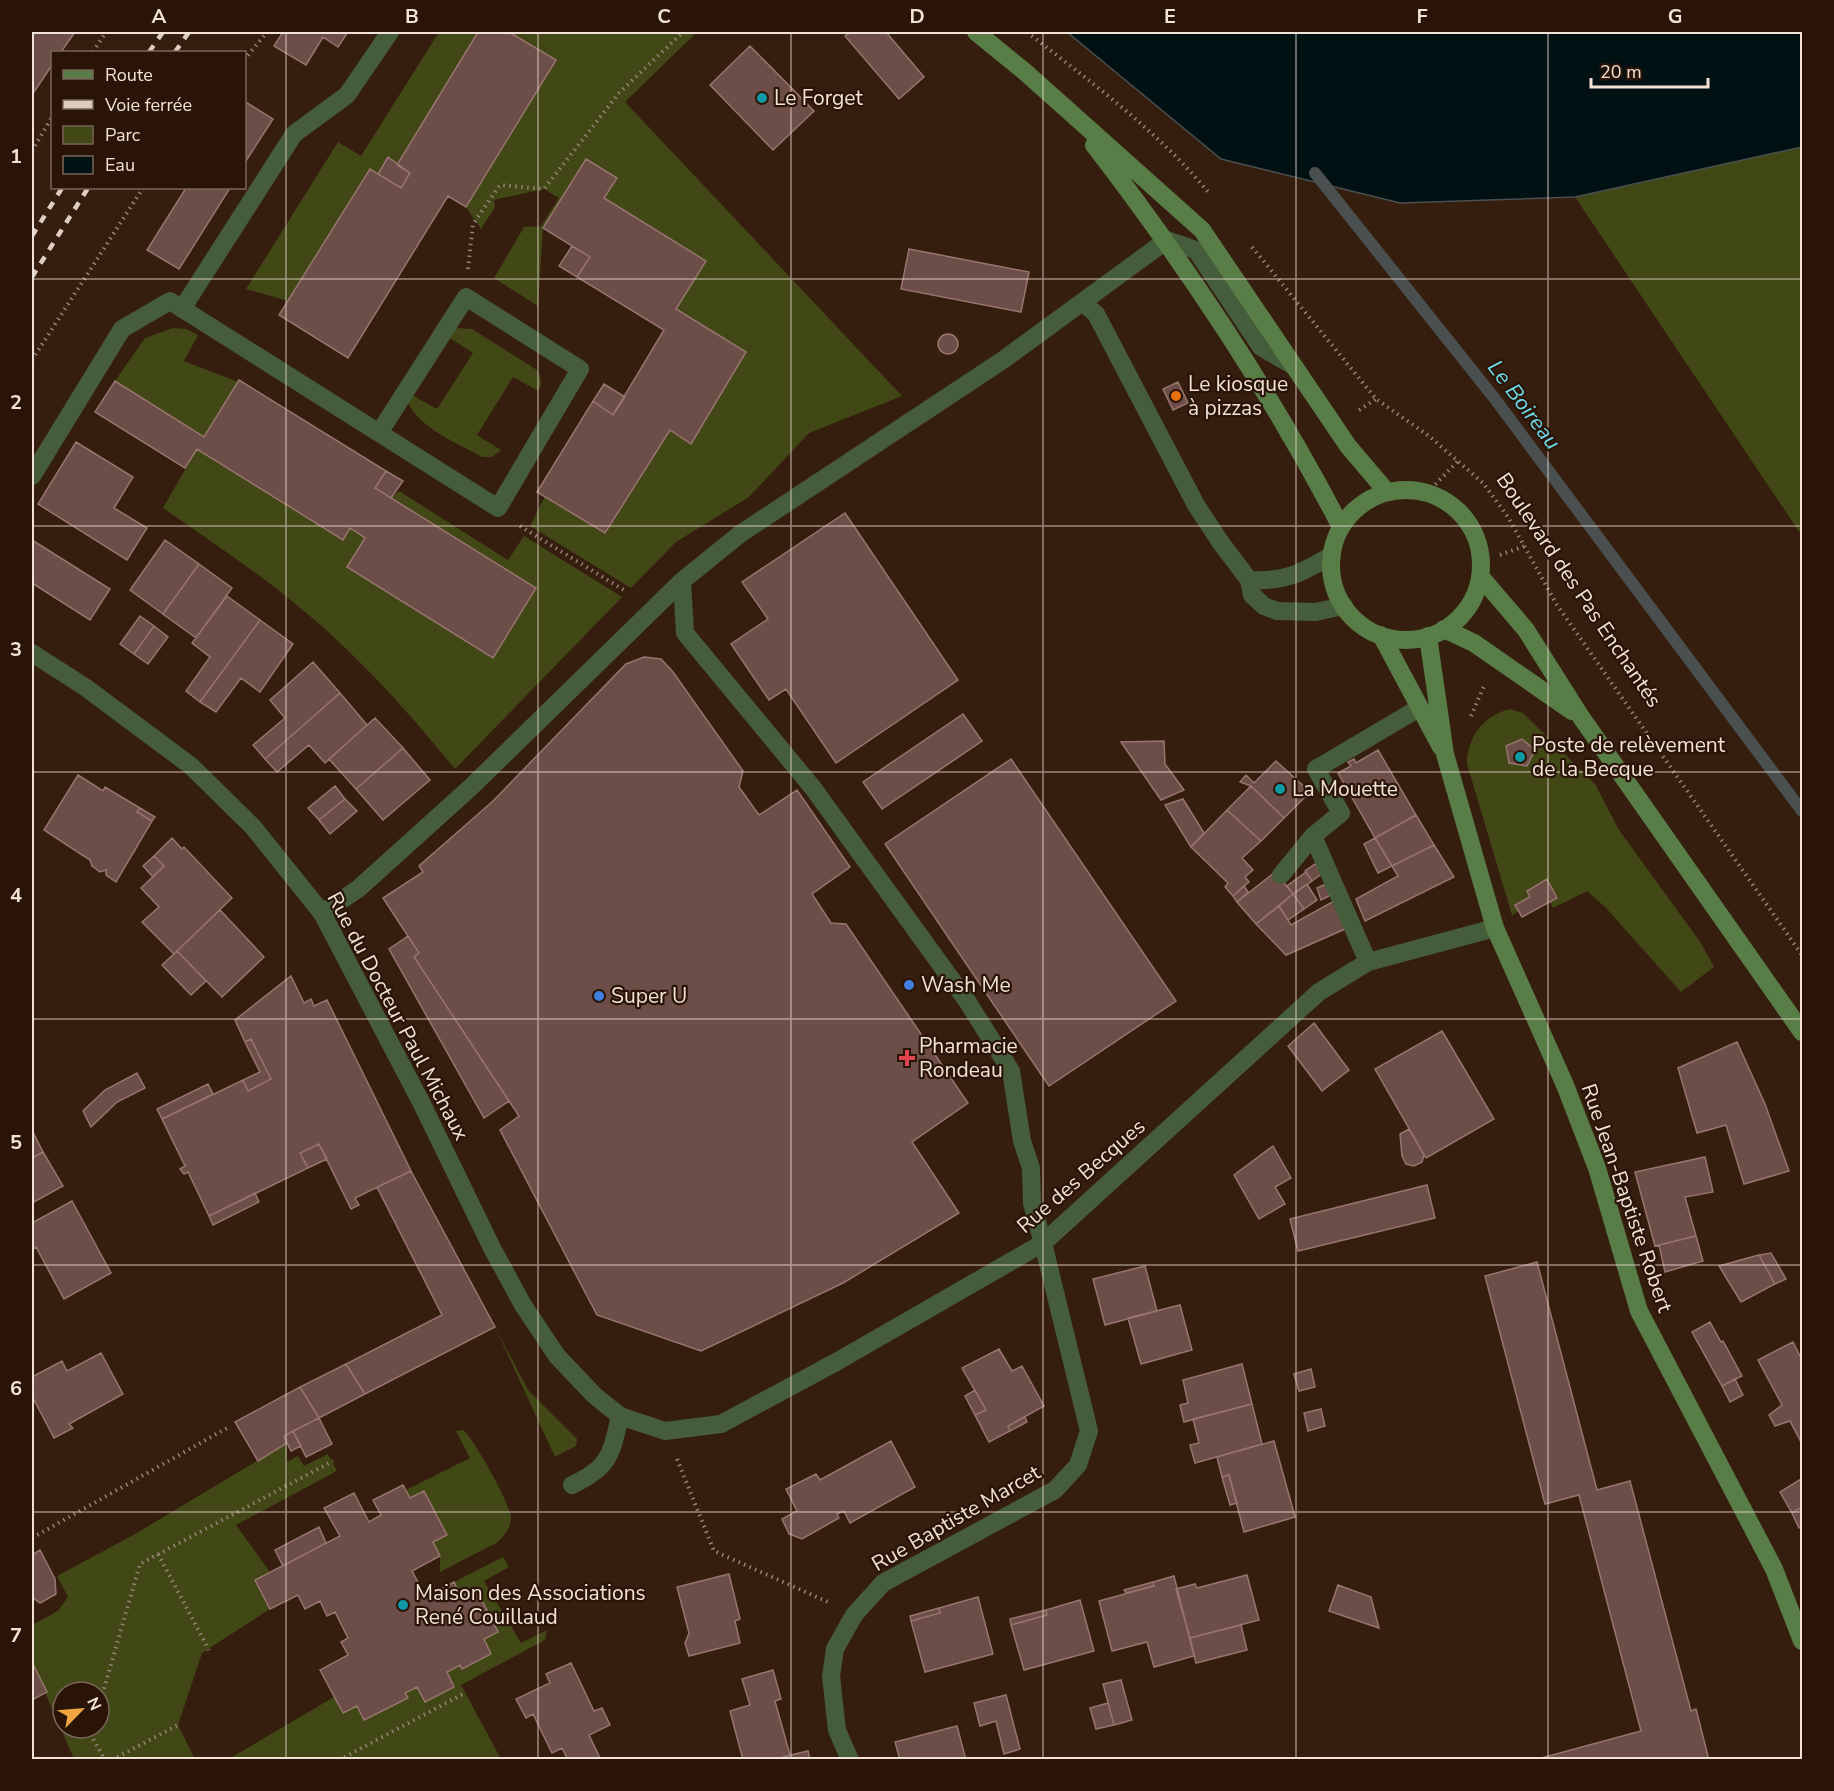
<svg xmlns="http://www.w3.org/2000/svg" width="1834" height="1791" viewBox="0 0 1834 1791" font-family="'Nunito Sans',sans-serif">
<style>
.green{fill:#424716;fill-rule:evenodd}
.water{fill:#001114;stroke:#49504f;stroke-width:1.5}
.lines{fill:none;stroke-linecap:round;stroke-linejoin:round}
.stream{stroke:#49504f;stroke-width:12}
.building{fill:#6d4d48;stroke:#97756f;stroke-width:1.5}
.path{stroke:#958275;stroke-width:4;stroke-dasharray:1.5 4.5;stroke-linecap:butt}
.lane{stroke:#465d3b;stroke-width:18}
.street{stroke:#465d3b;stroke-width:18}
.secondary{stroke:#587d46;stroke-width:18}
.rail{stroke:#decdc2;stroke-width:4.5;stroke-dasharray:8 8;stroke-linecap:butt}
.grid{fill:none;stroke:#f2e2d8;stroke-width:1.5;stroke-opacity:0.55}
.culture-dot{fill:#0f9aa8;stroke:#2a1405;stroke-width:2}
.food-dot{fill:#e8710a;stroke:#2a1405;stroke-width:2}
.shop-dot{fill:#3f7fe0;stroke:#2a1405;stroke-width:2}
.health-dot{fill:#e0444e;stroke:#2a1405;stroke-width:2}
.labels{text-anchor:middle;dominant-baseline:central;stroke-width:4.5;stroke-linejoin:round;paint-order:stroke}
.poi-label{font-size:21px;fill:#f2e2d8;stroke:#2a1405;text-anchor:start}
.street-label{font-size:21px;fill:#f2e2d8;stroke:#2a1405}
.water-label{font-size:22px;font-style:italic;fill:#6cdbec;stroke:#2a1405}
.neatline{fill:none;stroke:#f2e2d8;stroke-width:2}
.grid-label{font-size:20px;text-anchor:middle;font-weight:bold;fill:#f2e2d8}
</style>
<rect width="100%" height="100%" fill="#351e0e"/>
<path class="green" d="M439,32H478L397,165L288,301L246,289L338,142L361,156Z
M509,32H697L625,102L902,396L809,433L749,497L676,542L631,588L530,526L545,496L606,533L670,430L690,443L676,309L706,261L604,198L617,178L586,159L543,228L538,306L494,278L524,227L541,226L559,198L544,189L494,200L495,207L481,229L466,207L556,60Z
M1802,147V536L1575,197Z
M173,328L186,329L198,335L184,361L238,382L204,437L115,381L145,338Z
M456,328L472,329L537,370C541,378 543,384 538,391L513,377L477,435L501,450L492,457H482C457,443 421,429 408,403L412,395L437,409L473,353L448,337Z
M197,449L343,540L350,528L365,538L348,567L493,658L536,588L391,498L399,491L508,560L524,536L622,597L455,769C407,710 353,650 293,602C252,568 207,539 163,508Z
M1510,709L1523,713L1595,784L1619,830L1701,943L1714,967L1681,992L1606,908L1587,891L1553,908L1544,891L1527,907L1512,915L1467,764C1467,737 1484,715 1510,709Z
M495,1327L528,1390L577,1439L576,1446L555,1457Z
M463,1430C474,1438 510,1504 511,1517C511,1527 505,1535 498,1542L440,1572V1556L433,1542L447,1534L424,1491L410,1498L406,1490L470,1458L456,1431Z
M287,1443V1462L298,1456L304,1466L328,1454L337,1471L236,1525L270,1572L255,1580L270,1609L202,1653L178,1725L195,1759H74L32,1663V1625L58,1611L68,1597L57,1576L135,1534ZM63,1692H99V1728H63Z
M503,1557L509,1567L484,1581L521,1643L547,1630L545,1640L461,1685L501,1759L227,1760L334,1697L342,1713L357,1706L364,1720L407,1698L405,1693L417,1687L426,1701L454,1687L447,1672L460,1665L462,1669L491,1654L484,1639L498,1632L476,1589L461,1597L454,1582Z"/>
<path class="water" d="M1067,32H1802V147L1575,197L1400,203L1221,159Z"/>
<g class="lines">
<path class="stream" d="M1315,173L1495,399L1802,811"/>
</g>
<path class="building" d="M32,32H75L61,52H52V65L32,95Z
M283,32H348L338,47L323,37L306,65L274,46Z
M478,32H509L556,60L466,207L448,196L348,358L279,315L370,169L401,188L410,173L397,165Z
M851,32H886L924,77L899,99L845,36Z
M750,46L814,111L773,150L710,85Z
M244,101L273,119L244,164Z
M388,157L410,173L401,188L378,174Z
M586,159L617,178L604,198L706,261L676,309L746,352L691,444L670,430L605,533L537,492L593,401L613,415L664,330L577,277L590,257L543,228Z
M186,188H230L179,269L147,250Z
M572,246L590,257L577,277L559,266Z
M909,249L1029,272L1021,312L901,289Z
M938 344a10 10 0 1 1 20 0a10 10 0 1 1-20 0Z
M239,380L386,471L375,488L536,588L493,658L347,567L365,538L350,528L343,540L197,449L185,468L95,412L115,381L204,437Z
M1178,382L1188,403L1173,410L1163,389Z
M604,384L625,397L613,415L593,401Z
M76,442L133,477L114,508L147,528L127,560L38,504Z
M386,471L403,481L391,498L375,488Z
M845,513L958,680L836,763L786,689L769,700L731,644L768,619L742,582Z
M32,540L110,589L90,620L32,583Z
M165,540L199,564L163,614L130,590Z
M199,564L232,588L196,638L163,614Z
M227,596L260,620L200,702L186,691L210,657L192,643Z
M140,616L154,626L134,654L120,644Z
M260,620L293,644L260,692L241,678L216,712L200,702Z
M154,626L168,637L148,664L134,654Z
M644,657L661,659L673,672L743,771L739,787L759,815L797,790L850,867L812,894L831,923L846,924L968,1103L912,1142L959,1213L843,1283L701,1351L597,1315L500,1130L519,1116L414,957L419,953L383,898L423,872L419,866L493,801L626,664Z
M313,662L340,693L265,759L253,745L285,718L270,700Z
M340,693L367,725L325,763L309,745L277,772L265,759Z
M963,714L982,741L882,809L863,782Z
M375,718L403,748L356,789L329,759Z
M1522,739L1535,750L1527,766L1509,763L1506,746Z
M1164,741L1165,764L1184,790L1161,800L1121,742Z
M403,748L430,780L383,820L356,789Z
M1378,750L1416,815L1375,838L1338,773L1351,766L1348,762L1354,759L1356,763Z
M1011,759L1176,1001L1049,1086L885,844Z
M1276,761L1310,792L1284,818L1251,786L1240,782L1246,775L1254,783Z
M78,775L103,791L105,787L140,808L137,812L152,821L116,882L106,875V870L100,872L92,866L90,860L44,830Z
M335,786L345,799L319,820L308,808Z
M1251,786L1284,818L1261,841L1227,810Z
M345,799L357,811L330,834L319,820Z
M1183,799L1204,833L1191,847L1165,805Z
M140,808L155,817L152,821L137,812Z
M1227,810L1261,841L1242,858L1253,870L1245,877L1249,882L1233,896L1225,887L1228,883L1191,847Z
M1416,815L1434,845L1392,866L1375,838Z
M172,838L182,849L184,847L232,898L174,954L142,922L159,907L141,888L164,866L154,856Z
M1375,838L1392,866L1378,873L1364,844Z
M1434,845L1454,877L1365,921L1356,899L1398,876L1392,866Z
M154,856L164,866L153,877L143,866Z
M1315,864L1323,873L1312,881L1305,871Z
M1275,872L1293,894L1256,924L1237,902Z
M1306,872L1312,881L1293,894L1287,886Z
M1547,879L1557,898L1522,917L1515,905L1530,897L1527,891Z
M1307,884L1317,900L1304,909L1293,894Z
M1326,884L1331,895L1321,900L1317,888Z
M1244,886L1248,892L1237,902L1233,896Z
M1293,894L1304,909L1288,920L1279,906Z
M1334,901L1345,929L1286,955L1256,924L1279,906L1291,925Z
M220,910L264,957L222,997L177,951Z
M408,936L419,953L414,957L509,1101L484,1118L389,949Z
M177,951L206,981L191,995L162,965Z
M291,976L304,1003L311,999L314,1006L327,1000L411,1171L355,1198L359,1205L351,1209L319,1144L300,1153L308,1168L209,1216L188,1172L184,1174L180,1169L185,1166L162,1119L243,1080L248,1091L271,1079L251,1039L245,1042L235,1020Z
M1314,1023L1349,1070L1322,1091L1288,1046Z
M1442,1031L1494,1119L1426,1158L1375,1069Z
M251,1039L271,1079L248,1091L243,1080L260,1072L245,1042Z
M1737,1042L1765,1104L1789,1171L1744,1184L1726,1125L1697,1133L1678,1068Z
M137,1073L145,1088L117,1102L91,1127L83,1111L105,1090Z
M208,1084L213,1094L162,1119L157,1109Z
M1409,1129L1424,1155L1422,1162L1414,1166L1406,1164L1402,1156L1400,1134Z
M32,1130L43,1152L32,1158Z
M319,1144L327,1159L308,1168L300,1153Z
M1273,1146L1291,1178L1275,1187L1285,1204L1259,1219L1234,1175Z
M43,1152L63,1186L32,1203V1158Z
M1705,1157L1713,1192L1685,1197L1696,1236L1655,1246L1635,1172Z
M411,1171L495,1327L365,1394L346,1364L442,1315L377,1187Z
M1427,1185L1435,1218L1298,1251L1290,1219Z
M255,1193L259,1202L213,1225L209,1216Z
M72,1201L111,1273L64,1299L36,1247L32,1250V1223Z
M1696,1236L1703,1261L1665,1272L1659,1245Z
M1771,1253L1786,1279L1775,1284L1759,1255Z
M1759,1255L1775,1284L1741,1302L1719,1266Z
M1537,1262L1597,1490L1630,1481L1691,1711L1696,1709L1709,1760H1534L1641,1731L1579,1495L1545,1504L1485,1276Z
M1145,1266L1157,1311L1105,1325L1093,1279Z
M1180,1305L1192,1350L1141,1364L1128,1318Z
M1710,1322L1721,1342L1723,1341L1742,1376L1722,1386L1692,1332Z
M1793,1342L1802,1360V1444L1790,1421L1775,1426L1769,1415L1782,1405L1758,1360Z
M999,1349L1012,1371L1022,1366L1044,1406L1008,1426L1010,1431L989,1442L975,1415L986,1410L962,1368Z
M101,1353L123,1394L69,1424L73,1428L54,1438L32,1396V1377L62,1361L67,1371Z
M346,1364L365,1394L319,1418L300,1387Z
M1242,1364L1252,1404L1184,1422L1180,1405L1188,1403L1183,1380Z
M1311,1369L1315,1387L1299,1391L1294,1374Z
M1735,1379L1743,1395L1730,1402L1722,1386Z
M300,1387L319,1418L284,1436L287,1443L258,1461L235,1422Z
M975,1390L986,1410L975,1415L965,1396Z
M1252,1404L1262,1444L1195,1463L1190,1445L1199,1443L1193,1419Z
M1321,1409L1325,1426L1308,1431L1304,1413Z
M1025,1417L1027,1422L1010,1431L1008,1426Z
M319,1418L332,1444L306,1457L293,1431Z
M293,1431L301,1446L291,1451L284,1436Z
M891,1441L915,1487L850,1523L844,1511L837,1514L839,1518L802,1539L789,1534L782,1519L797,1511L786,1489L816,1474L820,1480Z
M1274,1441L1295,1517L1244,1532L1229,1475L1222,1477L1217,1457Z
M1229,1475L1237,1503L1230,1505L1222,1477Z
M1801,1479L1802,1507L1792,1513L1780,1492Z
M403,1485L410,1498L424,1491L447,1535L433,1542L440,1556L412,1571L426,1597L454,1582L461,1597L476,1589L498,1632L484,1639L491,1654L462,1669L460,1665L447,1672L454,1687L425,1702L417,1687L405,1693L408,1698L364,1720L357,1706L343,1713L320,1670L348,1655L341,1642L348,1638L335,1612L327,1616L320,1601L305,1609L298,1595L270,1609L255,1580L340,1536L324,1508L354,1493L369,1522L381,1515L373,1500Z
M1802,1507V1526L1799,1528L1792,1513Z
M319,1527L326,1543L283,1566L275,1550Z
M40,1550L55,1579L56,1594L40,1603L32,1597V1555Z
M729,1574L740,1619L735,1621L740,1643L689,1656L685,1643L689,1633L677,1587Z
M1247,1575L1259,1620L1190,1638L1176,1589L1195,1584L1197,1588Z
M1174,1576L1194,1656L1154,1667L1147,1642L1112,1651L1099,1601L1154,1586L1153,1582Z
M1153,1582L1154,1586L1126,1593L1124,1590Z
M1338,1585L1371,1597L1379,1628L1329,1611Z
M978,1597L993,1654L925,1672L911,1621L940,1613L939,1608Z
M1080,1600L1094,1651L1024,1670L1011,1625L1047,1615L1046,1610Z
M939,1608L940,1613L911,1621L910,1616Z
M1046,1610L1047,1615L1011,1625L1010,1619Z
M1241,1625L1247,1650L1196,1663L1190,1638Z
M32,1662L47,1692L32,1700Z
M571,1663L594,1711L602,1708L610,1725L589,1735L601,1760H568L562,1748L552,1753L533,1714L526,1718L516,1699L550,1683L546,1674Z
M773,1670L781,1699L775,1701L790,1755L773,1760H743L730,1711L750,1705L742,1679Z
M1121,1680L1132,1720L1114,1725L1103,1684Z
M1006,1695L1020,1749L1004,1754L996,1721L980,1726L974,1703Z
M1108,1703L1114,1725L1096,1729L1090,1708Z
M957,1726L966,1760H900L895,1742Z
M808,1751L810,1760H773L795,1754Z"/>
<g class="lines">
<path class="path" d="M1027,32C1089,81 1157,130 1208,192
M93,52L106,32
M244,60L267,32
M32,151L52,117
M1252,247L1376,399L1429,436L1483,483L1508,517L1557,605L1802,955
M468,269L473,224L500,185L544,189L619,93L683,32
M32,360L143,188
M1359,410L1376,399
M1427,493L1458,461
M520,526L627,592
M1500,555L1525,546
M1471,716L1485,684
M677,1459L714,1551L828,1602
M32,1538L227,1428
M158,1554L209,1650
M99,1706L140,1564L333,1461
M93,1728L91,1735L105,1760
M112,1760L178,1725
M339,1760L465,1693"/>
<path class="lane" d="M1082,302L1096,314L1196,505L1221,543L1249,580L1252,595L1264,606L1277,611L1315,612L1344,606
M32,476L122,329L170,301L498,508L580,369L466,297L379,433
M1249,580C1285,582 1302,573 1332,555
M1313,836L1368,962
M1281,875L1313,836L1341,813L1316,769L1419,708
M322,913L358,889L471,787L682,581
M1043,1243L1032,1203L1031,1168L1022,1141L1011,1071L967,1001L813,788L685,633L682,581L740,534L1003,360L1167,240L1196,250L1261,347L1292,365
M572,1485C610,1467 611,1455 620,1416"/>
<path class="street" d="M182,309L294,134L347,95L390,32
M32,653L85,687L191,766L253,827L322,913L422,1104L492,1248L523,1305L557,1356L594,1395L620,1416L665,1431L721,1424L838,1361L1043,1243L1319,992L1368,962L1495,928
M850,1760L837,1730L831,1676L835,1649L854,1615L883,1583L1055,1490L1078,1465L1089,1431L1043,1243"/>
<path class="secondary" d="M976,32L1024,71L1202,230L1348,446L1387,492
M1094,145C1187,266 1271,392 1341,527
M1331 565a75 75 0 1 1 150 0a75 75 0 1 1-150 0Z
M1480,576L1526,630L1581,717L1802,1032
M1444,629L1474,643L1572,711
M1381,635L1441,747
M1428,636L1445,754L1495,928L1565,1085L1597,1168L1639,1311L1774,1569L1802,1641"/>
<path class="rail" d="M149,52L163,32
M175,52L189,32
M32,236L62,188
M32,277L88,188"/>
</g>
<path class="grid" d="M286,32V1760M538,32V1760M791,32V1760M1043,32V1760M1296,32V1760M1548,32V1760M32,279H1802M32,526H1802M32,772H1802M32,1019H1802M32,1265H1802M32,1512H1802"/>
<g class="culture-dot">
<circle cx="762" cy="98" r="6"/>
<circle cx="1520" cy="757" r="6"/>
<circle cx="1280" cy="789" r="6"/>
<circle cx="403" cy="1605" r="6"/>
</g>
<circle class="food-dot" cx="1176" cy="396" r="6"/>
<g class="shop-dot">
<circle cx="909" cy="985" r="6"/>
<circle cx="599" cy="996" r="6"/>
</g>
<path class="health-dot" d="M904 1049h6v6h6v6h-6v6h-6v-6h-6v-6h6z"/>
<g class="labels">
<g class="poi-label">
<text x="774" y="98">Le Forget</text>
<text x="1188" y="384">Le kiosque<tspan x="1188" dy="24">à pizzas</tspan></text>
<text x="1532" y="745">Poste de relèvement<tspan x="1532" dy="24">de la Becque</tspan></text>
<text x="1292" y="789">La Mouette</text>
<text x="921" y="985">Wash Me</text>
<text x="611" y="996">Super U</text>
<text x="919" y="1046">Pharmacie<tspan x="919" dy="24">Rondeau</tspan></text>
<text x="415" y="1593">Maison des Associations<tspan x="415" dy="24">René Couillaud</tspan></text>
</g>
<g class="street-label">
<text transform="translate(1579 590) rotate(56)">Boulevard des Pas Enchantés</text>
<text transform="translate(398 1016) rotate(62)">Rue du Docteur Paul Michaux</text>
<text transform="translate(1081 1176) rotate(-41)">Rue des Becques</text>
<text transform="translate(1627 1198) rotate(71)">Rue Jean-Baptiste Robert</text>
<text transform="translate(956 1518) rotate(-30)">Rue Baptiste Marcet</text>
</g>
<g class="water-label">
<text transform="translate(1524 405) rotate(53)">Le Boireau</text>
</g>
</g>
<rect width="1834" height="1791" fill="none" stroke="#2a1405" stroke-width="66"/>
<rect x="51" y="51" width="195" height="138" fill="#2a1405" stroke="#7a6659" stroke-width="1.5"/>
<rect x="63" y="70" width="30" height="9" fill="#587d46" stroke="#7a6659" stroke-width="1.5"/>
<text x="105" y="81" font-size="18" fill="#f2e2d8">Route</text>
<rect x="63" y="100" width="30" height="9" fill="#decdc2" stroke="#7a6659" stroke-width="1.5"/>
<text x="105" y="111" font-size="18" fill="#f2e2d8">Voie ferrée</text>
<rect x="63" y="126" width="30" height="18" fill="#424716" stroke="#7a6659" stroke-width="1.5"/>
<text x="105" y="141" font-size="18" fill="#f2e2d8">Parc</text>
<rect x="63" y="156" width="30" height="18" fill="#001114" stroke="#7a6659" stroke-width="1.5"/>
<text x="105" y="171" font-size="18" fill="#f2e2d8">Eau</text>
<g transform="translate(81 1710) rotate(65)"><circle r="28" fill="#2a1405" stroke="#7a6659" stroke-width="1.5"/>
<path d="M0-4.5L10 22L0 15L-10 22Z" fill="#f1a540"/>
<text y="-9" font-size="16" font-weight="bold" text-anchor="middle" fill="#f2e2d8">N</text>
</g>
<path d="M1591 78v9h117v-9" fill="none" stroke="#f2e2d8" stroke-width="3"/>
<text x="1600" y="78" font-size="18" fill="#f2e2d8" stroke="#2a1405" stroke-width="4.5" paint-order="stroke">20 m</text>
<rect x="33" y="33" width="1768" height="1725" class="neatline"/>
<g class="grid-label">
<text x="159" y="23">A</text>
<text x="412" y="23">B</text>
<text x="664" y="23">C</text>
<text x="917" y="23">D</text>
<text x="1170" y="23">E</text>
<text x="1422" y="23">F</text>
<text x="1675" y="23">G</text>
<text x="16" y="163">1</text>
<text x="16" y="409">2</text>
<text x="16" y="656">3</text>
<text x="16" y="902">4</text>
<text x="16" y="1149">5</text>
<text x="16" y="1395">6</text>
<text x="16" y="1642">7</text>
</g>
</svg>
